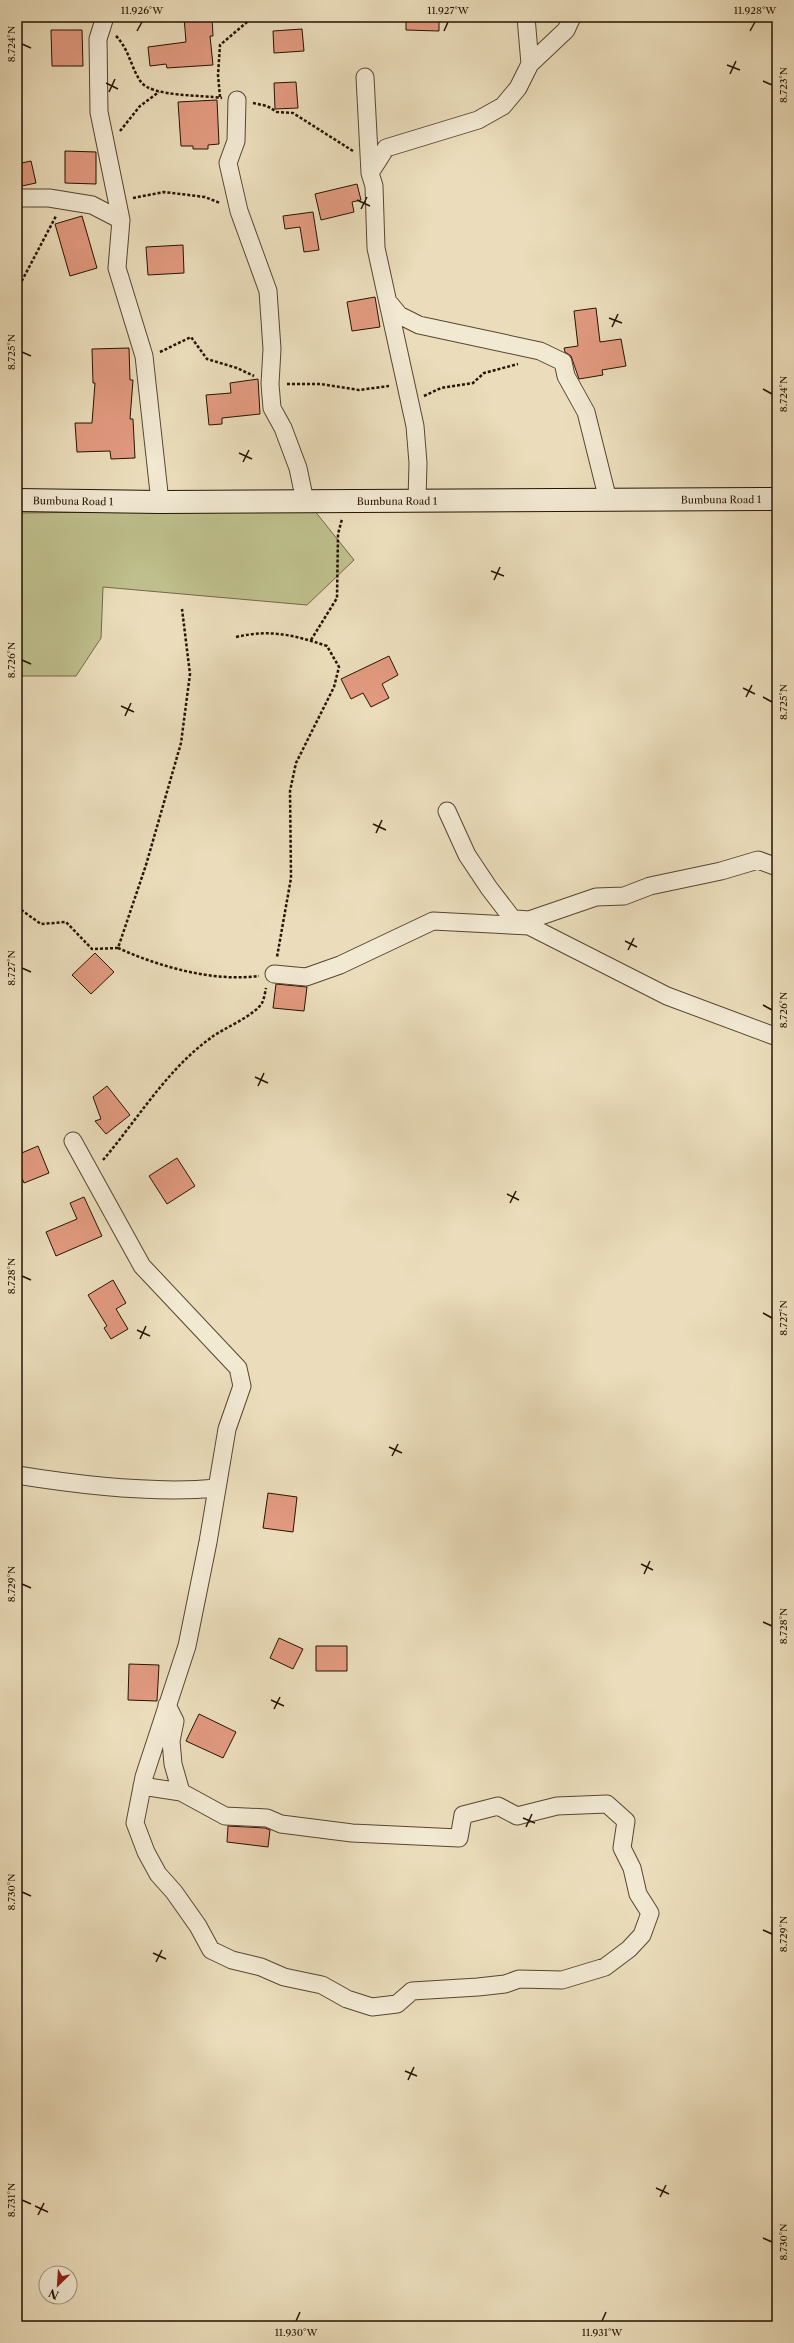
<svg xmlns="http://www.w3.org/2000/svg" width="794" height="2343" viewBox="0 0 794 2343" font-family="'Libre Caslon Text',serif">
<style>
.green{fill:#bebf8c;stroke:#726946}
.building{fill:#e29a80;stroke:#261300}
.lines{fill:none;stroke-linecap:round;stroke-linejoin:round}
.minor-casing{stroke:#57462f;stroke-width:19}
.secondary-casing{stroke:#261300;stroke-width:24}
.path{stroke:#261300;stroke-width:2.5;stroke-dasharray:3 2;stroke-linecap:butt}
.minor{stroke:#f2e9d3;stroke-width:17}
.secondary{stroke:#f2e9d3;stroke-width:22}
.ticks{fill:none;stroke:#261300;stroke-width:1.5}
.labels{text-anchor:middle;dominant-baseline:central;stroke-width:3.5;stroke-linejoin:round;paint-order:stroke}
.street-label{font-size:10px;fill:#261300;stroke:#f2e9d3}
.neatline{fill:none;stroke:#261300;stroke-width:1.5}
.ticks-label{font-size:10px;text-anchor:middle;fill:#261300}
</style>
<rect width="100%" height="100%" fill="#ebddbb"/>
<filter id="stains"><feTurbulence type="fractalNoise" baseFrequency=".005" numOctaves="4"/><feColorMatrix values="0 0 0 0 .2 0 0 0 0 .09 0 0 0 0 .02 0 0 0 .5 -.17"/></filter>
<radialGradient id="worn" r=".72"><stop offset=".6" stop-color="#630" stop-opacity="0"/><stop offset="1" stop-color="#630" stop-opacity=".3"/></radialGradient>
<path class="green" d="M314,510L354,560L307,605L103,587L101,638L76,676H17V513Z"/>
<path class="building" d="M184,17H212L213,36H210L213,65L167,68L166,64L150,66L148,47L186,42Z
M406,17H439V31L406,30Z
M302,29L304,51L274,53L273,31Z
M51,30H82L83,66H52Z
M296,82L298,108L275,109L274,83Z
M217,100L219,144L208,145V149H193V146H181L178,102Z
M65,151L96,152V184L65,183Z
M31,161L36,183L17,187V164Z
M357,184L361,200L352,202L354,212L321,220L315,194Z
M313,212L319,250L304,252L300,227L285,229L283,216Z
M82,216L97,268L70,276L55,224Z
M183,245L184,273L148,275L146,247Z
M375,297L380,327L352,331L347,302Z
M596,308L600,342L621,339L626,366L602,370L603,375L579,379L571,356L565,352L564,348L578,346L574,311Z
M129,348L130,380H133L130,419H133L135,458L111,459L110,451L77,452L75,423H92L95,383H93L92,349Z
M258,379L260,414L222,418V424L209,425L206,395L231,393L230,383Z
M389,656L398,675L382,684L389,698L371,707L363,693L351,699L341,679Z
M95,953L114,972L91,994L72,975Z
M276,984L307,987L304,1011L273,1008Z
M107,1086L130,1115L106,1134L95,1121L101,1119L93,1097Z
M38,1146L49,1173L24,1183L17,1167V1155Z
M177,1158L195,1186L167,1204L149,1176Z
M84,1197L102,1236L56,1256L46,1232L77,1219L70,1203Z
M113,1280L126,1303L116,1309L128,1329L111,1339L104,1328L107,1326L88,1295Z
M268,1493L297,1497L293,1532L263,1528Z
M279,1638L303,1649L293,1669L270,1658Z
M316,1646H347V1671H316Z
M129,1664L159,1665L157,1701L128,1700Z
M199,1714L236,1732L223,1758L186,1741Z
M228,1826L265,1828L270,1830L268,1847L227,1842Z"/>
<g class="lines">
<defs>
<path id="minor" d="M105,17L98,39L99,112L121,220L117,268L144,356L160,502
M526,17L530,64
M365,77L370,173L374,186L376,248L415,426L418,463L417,500
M237,100L236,141L228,163L239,211L268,291L272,349L270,384L272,408L283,428L298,468L305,501
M370,173L386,148L478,120L503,106L518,88L530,64L566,30L572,17
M17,198H49L92,205L121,220
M390,304L399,315L419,325L540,351L563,362L566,376L586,412L608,500
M447,811L467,855L489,888L512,918L525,924
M516,919L529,920L596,897L624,896L650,886L721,871L758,860L777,867
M274,974L306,977L340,965L433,921L529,926L667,996L777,1037
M73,1141L142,1266L238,1368L242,1386L227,1429L208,1542L187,1646L144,1777L135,1823L146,1852L158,1874L174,1892L198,1926L211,1950L232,1960L261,1967L284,1977L322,1985L347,1999L372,2007L397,2004L412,1991L478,1987L505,1984L519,1979L562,1980L605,1967L629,1949L642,1935L650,1913L638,1894L632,1868L622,1848L626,1821L607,1804L557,1806L517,1816L498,1806L463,1815L459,1838L352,1833L281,1824L267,1818L225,1816L181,1792L142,1786
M17,1475C79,1485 155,1494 217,1488
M167,1705L175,1721L171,1741L173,1764L181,1792"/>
<g id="secondary">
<path id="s1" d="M17,500L160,502L777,499"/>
</g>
</defs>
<use href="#minor" class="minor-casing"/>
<use href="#secondary" class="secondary-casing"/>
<path class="path" d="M116,36C129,49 131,68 141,82C152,97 204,95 222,98
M220,97L218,75L220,45L253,17
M253,103L267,106L277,112L293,113L353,151
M120,131L140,106L159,92
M133,198L164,192L205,197L220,203
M17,290L56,216
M160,352L191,337L207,359L237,368L254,376
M287,384H321L359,390L389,386
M424,396L441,388L473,383L484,373L518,364
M236,637C271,629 294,635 327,646L339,667L334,687L296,763L290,791L291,878L277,957
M311,640L337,598L338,534L342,519
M17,907L41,924L66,922L92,949L118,948L146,865L181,743L190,674L182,609
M118,948C160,967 213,982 259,976
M103,1160C138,1119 167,1069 212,1037C224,1028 254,1016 262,1003C264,999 265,993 266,988"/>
<use href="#minor" class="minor"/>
<use href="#secondary" class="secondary"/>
</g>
<path class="ticks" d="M137,31L142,22M444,31L448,22M750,31L755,22M22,44L31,48M727,65L740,70M730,74L736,61M763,81L772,85M106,83L118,89M109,92L115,79M357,200L370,206M361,209L367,197M609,318L622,323M612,327L618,314M22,352L31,356M763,389L772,394M239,453L252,459M243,462L249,450M491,571L504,576M494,580L500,567M22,660L31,664M743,688L755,694M746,697L752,685M763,697L772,702M121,706L134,712M125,716L131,703M373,824L386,830M376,833L382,820M625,941L637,947M628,950L634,938M22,968L31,972M763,1005L772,1010M255,1077L268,1083M258,1086L264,1073M507,1194L519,1200M510,1203L516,1191M22,1276L31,1280M763,1313L772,1318M137,1330L150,1336M140,1339L146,1326M389,1447L402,1453M392,1456L398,1444M641,1564L653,1570M644,1574L650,1561M22,1584L31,1588M763,1622L772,1626M271,1700L284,1706M274,1709L280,1697M523,1818L535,1823M526,1827L532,1814M22,1892L31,1896M763,1930L772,1934M153,1953L166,1959M156,1962L162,1950M405,2071L417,2076M408,2080L414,2067M656,2188L669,2194M660,2197L666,2185M22,2200L31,2204M35,2206L48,2212M38,2215L44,2203M763,2238L772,2242M296,2321L300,2312M602,2321L606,2312"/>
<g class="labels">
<g class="street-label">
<text stroke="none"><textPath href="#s1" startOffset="704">Bumbuna Road 1</textPath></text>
<text stroke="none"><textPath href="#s1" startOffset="56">Bumbuna Road 1</textPath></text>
<text stroke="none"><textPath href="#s1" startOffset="380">Bumbuna Road 1</textPath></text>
</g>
</g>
<rect width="794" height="2343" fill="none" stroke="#ebddbb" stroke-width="44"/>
<g transform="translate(58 2285) rotate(205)"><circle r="19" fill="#f2e9d3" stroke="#a0937f"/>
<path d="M0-3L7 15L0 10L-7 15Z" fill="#8f2418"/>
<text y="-6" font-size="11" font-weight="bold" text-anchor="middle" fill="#261300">N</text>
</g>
<rect x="22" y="22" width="750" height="2299" class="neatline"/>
<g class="ticks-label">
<text x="142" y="14">11.926°W</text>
<text x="448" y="14">11.927°W</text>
<text x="755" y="14">11.928°W</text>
<text transform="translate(11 44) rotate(-90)" y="4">8.724°N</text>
<text transform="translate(783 85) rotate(-90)" y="4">8.723°N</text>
<text transform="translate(11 352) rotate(-90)" y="4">8.725°N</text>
<text transform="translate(783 394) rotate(-90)" y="4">8.724°N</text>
<text transform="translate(11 660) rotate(-90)" y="4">8.726°N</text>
<text transform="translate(783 702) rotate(-90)" y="4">8.725°N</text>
<text transform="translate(11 968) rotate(-90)" y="4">8.727°N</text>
<text transform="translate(783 1010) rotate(-90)" y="4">8.726°N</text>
<text transform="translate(11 1276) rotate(-90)" y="4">8.728°N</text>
<text transform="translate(783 1318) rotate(-90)" y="4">8.727°N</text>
<text transform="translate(11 1584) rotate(-90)" y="4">8.729°N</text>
<text transform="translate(783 1626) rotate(-90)" y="4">8.728°N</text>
<text transform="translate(11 1892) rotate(-90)" y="4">8.730°N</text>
<text transform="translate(783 1934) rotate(-90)" y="4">8.729°N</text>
<text transform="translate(11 2200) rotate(-90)" y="4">8.731°N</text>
<text transform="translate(783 2242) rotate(-90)" y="4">8.730°N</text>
<text x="296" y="2336">11.930°W</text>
<text x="602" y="2336">11.931°W</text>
</g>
<rect width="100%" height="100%" filter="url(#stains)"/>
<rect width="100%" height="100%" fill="url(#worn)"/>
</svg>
